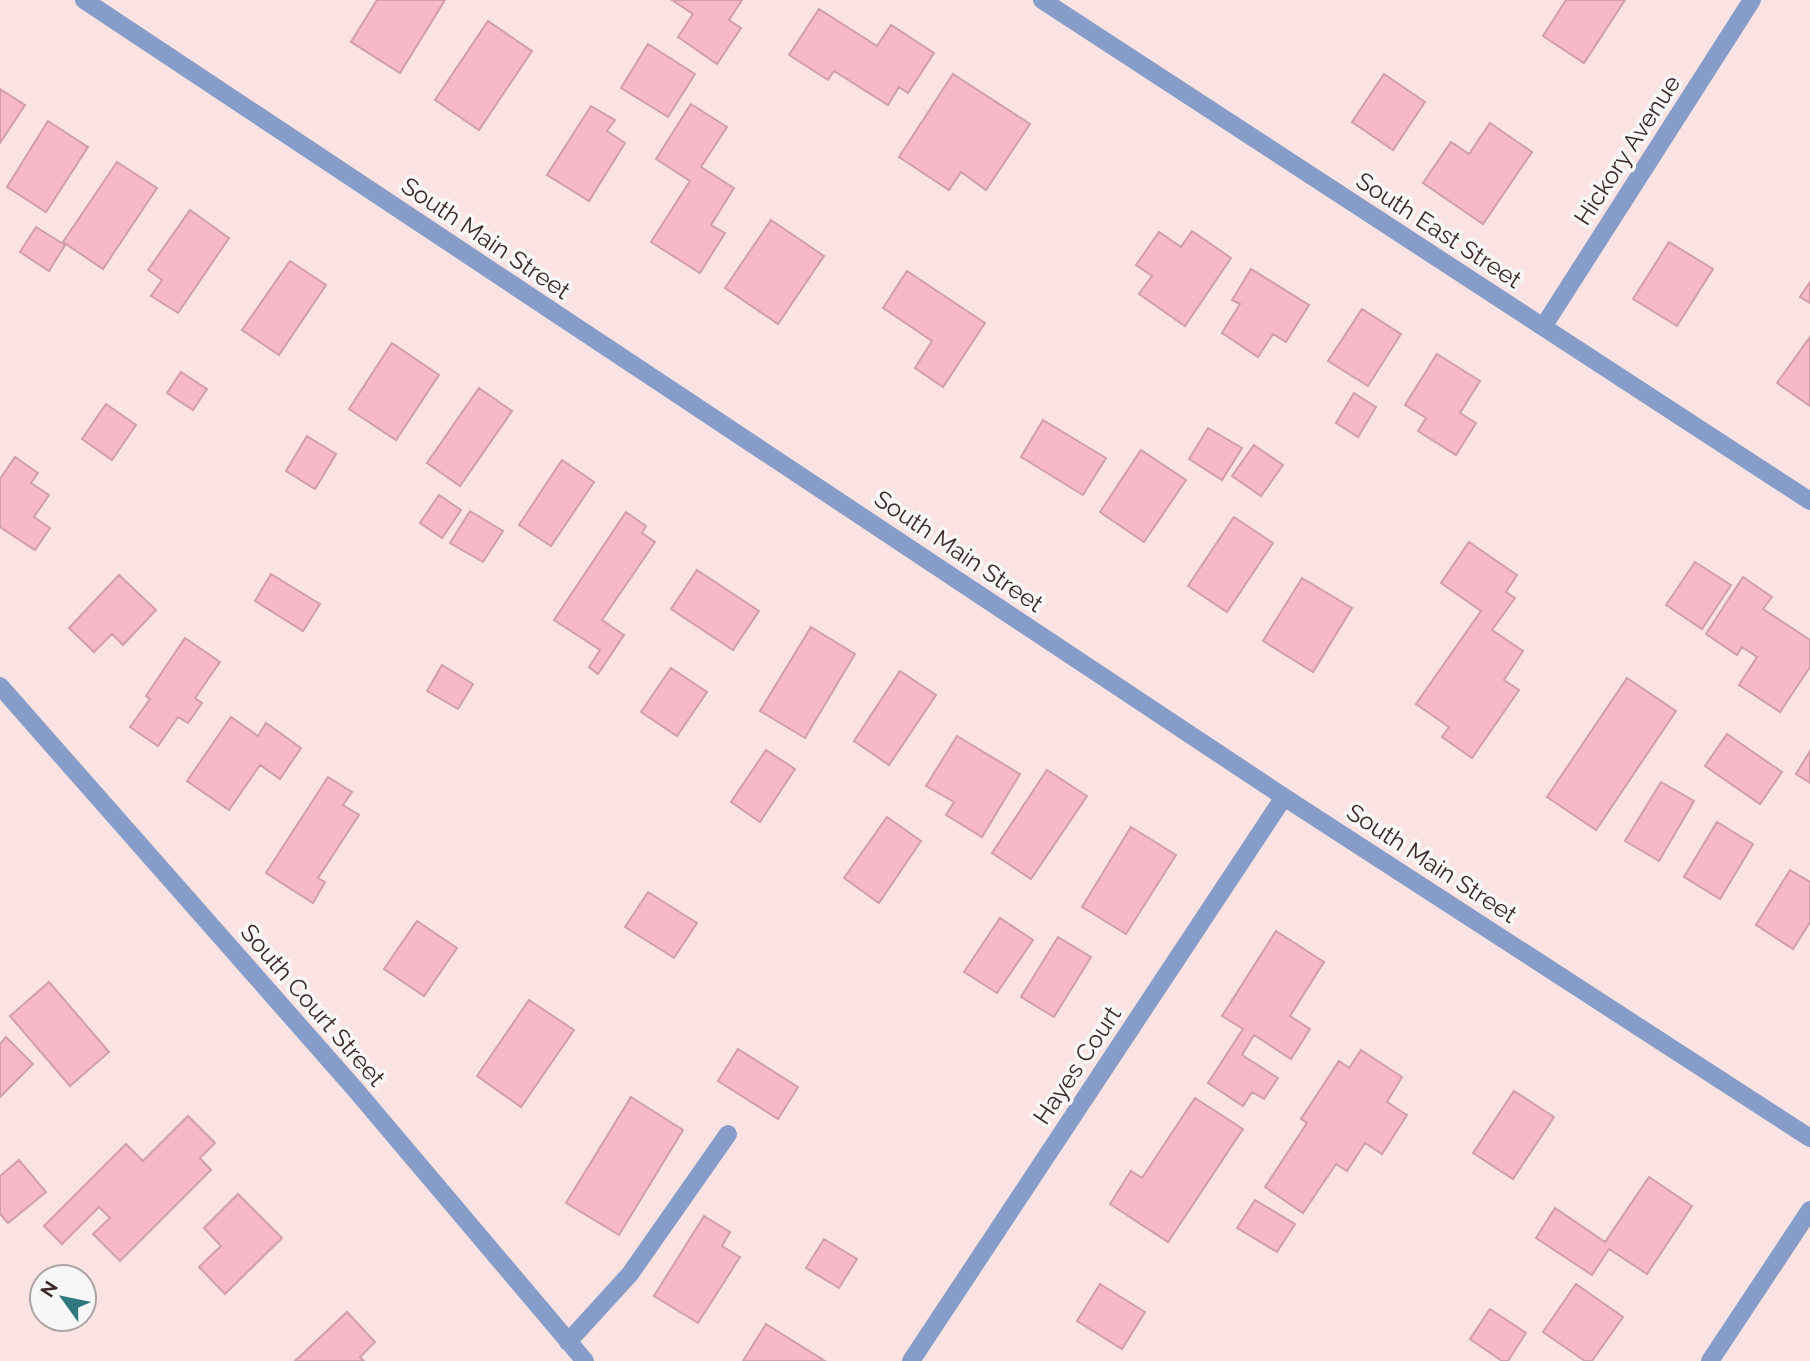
<svg xmlns="http://www.w3.org/2000/svg" width="1810" height="1361" viewBox="0 0 1810 1361" font-family="Raleway,sans-serif">
<style>
.building{fill:#f7b8c8;stroke:#d19fab;stroke-width:2}
.lines{fill:none;stroke-linecap:round;stroke-linejoin:round}
.minor{stroke:#859dc8;stroke-width:18}
.labels{text-anchor:middle;dominant-baseline:central;stroke-width:7;stroke-linejoin:round;paint-order:stroke}
.street-label{font-size:24px;fill:#3c2827;stroke:#f7f7f7}
</style>
<rect width="100%" height="100%" fill="#fae3e2"/>
<path class="building" d="M377,0H445L400,73L351,42Z
M672,0H742L729,20L741,28L717,64L678,37L693,14Z
M1566,0H1625L1584,63L1543,36Z
M819,9L877,46L891,25L934,53L908,93L899,87L888,105L834,71L828,80L789,55Z
M488,21L532,51L479,130L435,100Z
M648,44L695,74L668,117L621,88Z
M953,74L1030,124L986,190L961,172L949,190L899,157Z
M1384,74L1425,102L1393,150L1352,122Z
M0,89L25,105L0,143Z
M691,104L727,127L701,167L734,188L711,225L725,233L700,273L651,242L690,181L656,159Z
M591,106L615,120L607,131L625,143L589,201L547,175Z
M48,121L88,147L46,212L7,187Z
M1490,123L1532,152L1483,224L1423,183L1451,142L1469,154Z
M117,162L157,188L103,269L63,242Z
M190,210L229,238L178,313L151,296L162,280L148,270Z
M771,220L824,256L778,324L725,288Z
M36,227L65,245L49,271L20,252Z
M1192,231L1231,258L1185,326L1139,294L1152,276L1136,265L1159,232L1181,247Z
M1669,242L1713,269L1677,326L1633,299Z
M290,261L326,285L279,355L242,330Z
M1251,269L1309,305L1286,342L1273,334L1258,357L1222,333L1240,304L1232,300Z
M907,271L985,323L943,387L915,368L932,341L883,308Z
M1810,282V303L1800,297Z
M1362,309L1401,334L1368,386L1328,361Z
M1810,337V406L1777,383Z
M392,343L439,375L396,440L349,409Z
M1437,354L1480,381L1460,413L1476,423L1456,455L1418,431L1426,418L1405,405Z
M181,372L207,389L193,410L167,393Z
M479,388L512,411L460,486L427,463Z
M1354,393L1376,407L1358,437L1336,423Z
M106,404L136,425L112,460L82,439Z
M1043,420L1106,458L1083,495L1021,457Z
M1208,428L1242,448L1222,480L1189,459Z
M307,436L336,454L315,489L286,471Z
M1254,445L1283,465L1261,496L1232,476Z
M1141,450L1186,480L1144,542L1100,512Z
M15,457L38,473L31,483L49,495L34,517L50,528L35,550L0,527V479Z
M562,460L594,482L551,546L519,525Z
M439,495L461,510L442,538L420,523Z
M470,511L503,531L483,562L450,543Z
M626,512L646,526L642,533L655,542L602,620L624,635L598,674L589,667L600,650L554,620Z
M1234,517L1273,543L1227,612L1188,586Z
M1469,542L1517,575L1506,592L1515,598L1492,630L1523,651L1504,680L1519,690L1472,758L1442,737L1449,727L1416,704L1481,611L1441,583Z
M1695,562L1731,585L1702,629L1666,605Z
M697,570L759,611L733,650L671,609Z
M271,574L320,604L303,631L255,601Z
M119,575L156,610L123,645L112,634L94,652L69,628Z
M1743,577L1772,597L1763,609L1810,640V667L1780,712L1739,685L1757,657L1742,647L1737,655L1706,634Z
M1302,578L1352,608L1313,672L1263,641Z
M811,627L855,654L805,738L760,711Z
M185,638L220,662L195,698L202,703L188,723L178,717L158,746L130,727L150,699L146,696Z
M442,665L473,684L458,709L427,691Z
M671,668L707,692L677,736L641,712Z
M900,671L936,695L889,765L854,741Z
M1627,678L1676,711L1596,830L1547,797Z
M231,717L258,736L266,723L301,748L280,779L260,765L229,810L187,781Z
M1727,734L1782,772L1760,804L1705,766Z
M957,736L1020,774L982,837L946,815L954,802L926,786Z
M766,750L795,769L760,822L731,802Z
M1810,751V783L1796,774Z
M1047,770L1087,796L1031,879L992,853Z
M328,777L352,792L343,805L359,815L318,878L325,882L313,903L266,873Z
M1661,782L1694,801L1659,861L1625,841Z
M887,817L921,841L879,903L844,878Z
M1717,822L1753,844L1720,899L1684,877Z
M1131,827L1176,855L1126,934L1082,907Z
M1790,870L1810,882V922L1793,949L1756,925Z
M648,892L697,923L674,958L625,927Z
M1000,918L1033,940L997,993L964,972Z
M417,921L457,948L424,996L384,969Z
M1276,931L1324,962L1290,1016L1310,1029L1291,1059L1254,1035L1242,1055L1278,1078L1264,1099L1252,1092L1243,1106L1208,1083L1243,1029L1222,1016Z
M1058,937L1091,957L1054,1017L1021,997Z
M49,982L109,1052L70,1086L10,1016Z
M529,1000L574,1030L521,1107L477,1076Z
M6,1037L33,1064L0,1097V1044Z
M738,1049L798,1087L778,1119L718,1081Z
M1361,1050L1402,1077L1387,1102L1407,1115L1382,1154L1365,1143L1347,1171L1336,1164L1303,1213L1265,1187L1307,1123L1301,1119L1339,1061L1349,1068Z
M1514,1091L1554,1117L1513,1179L1473,1153Z
M631,1097L683,1130L619,1235L566,1203Z
M1195,1098L1243,1129L1168,1242L1110,1204L1131,1171L1142,1178Z
M188,1116L215,1143L200,1158L211,1170L120,1261L93,1234L110,1218L99,1207L62,1244L44,1226L126,1144L143,1161Z
M19,1160L46,1192L8,1223L0,1214V1176Z
M1649,1177L1692,1206L1647,1274L1609,1249L1592,1275L1536,1238L1555,1208L1605,1242Z
M238,1194L282,1238L225,1294L199,1267L221,1246L204,1228Z
M1255,1200L1295,1224L1277,1252L1237,1228Z
M704,1216L730,1232L722,1246L740,1257L698,1323L654,1296Z
M824,1239L857,1259L839,1288L806,1268Z
M1100,1284L1145,1312L1122,1349L1077,1321Z
M1576,1284L1623,1317L1592,1361H1585L1543,1332Z
M1490,1309L1526,1333L1508,1361H1502L1470,1339Z
M347,1312L375,1342L360,1357L364,1361H295Z
M766,1324L825,1361H743Z"/>
<g class="lines">
<path class="minor" d="M84,0L1284,797L1810,1138
M1042,0L1810,501
M1543,327L1752,0
M0,686L354,1088L585,1361
M568,1342L630,1274L728,1134
M911,1361L1284,797
M1710,1361L1810,1210"/>
</g>
<g class="labels">
<g class="street-label">
<text transform="translate(1627 150) rotate(-57)">Hickory Avenue</text>
<text transform="translate(1439 230) rotate(33)">South East Street</text>
<text transform="translate(486 238) rotate(34)">South Main Street</text>
<text transform="translate(959 551) rotate(34)">South Main Street</text>
<text transform="translate(1432 863) rotate(33)">South Main Street</text>
<text transform="translate(313 1005) rotate(49)">South Court Street</text>
<text transform="translate(1077 1065) rotate(-56)">Hayes Court</text>
</g>
</g>
<g transform="translate(63 1298) rotate(303)"><circle r="33" fill="#f7f7f7" stroke="#aca4a4" stroke-width="2"/>
<path d="M0-5L12 26L0 18L-12 26Z" fill="#2f787d"/>
<text y="-10" font-size="19" font-weight="bold" text-anchor="middle" fill="#3c2827">N</text>
</g>
</svg>
